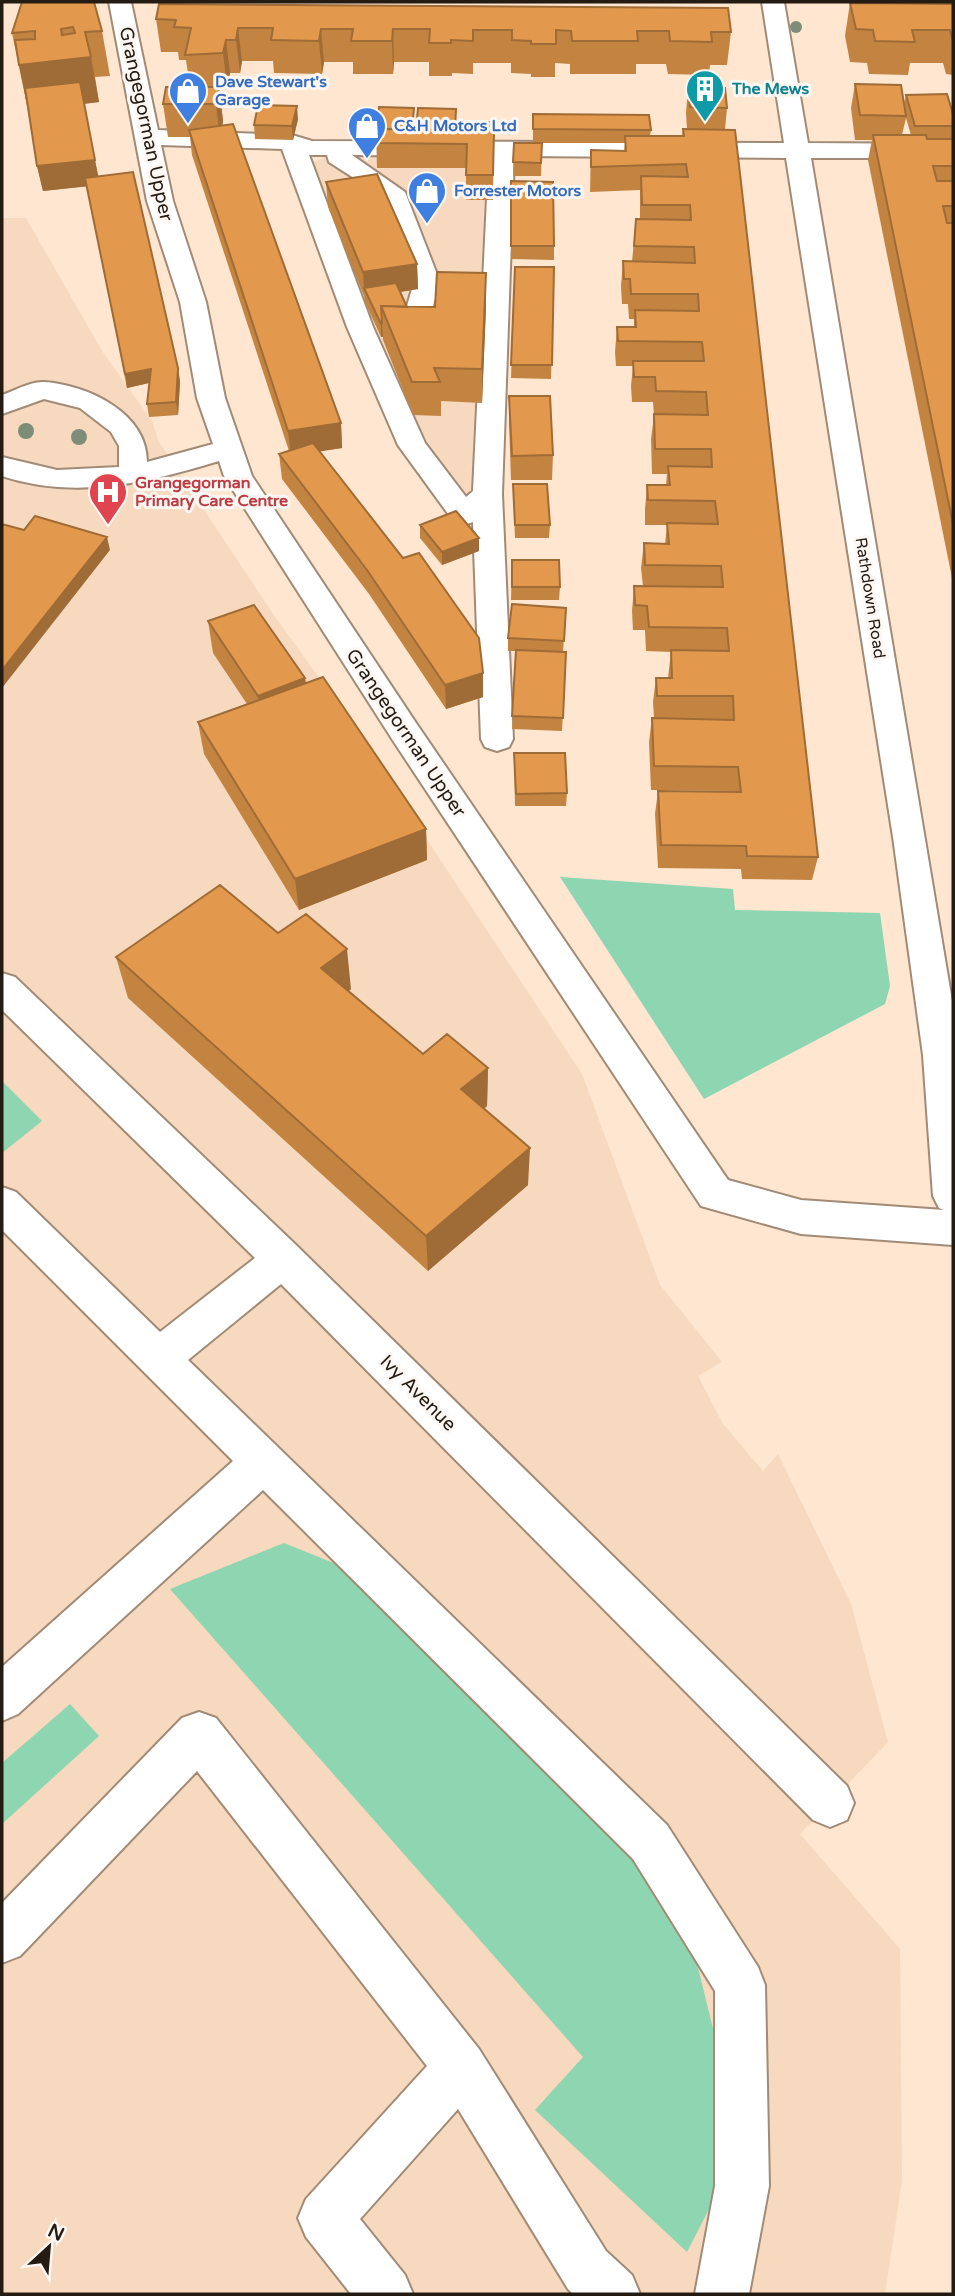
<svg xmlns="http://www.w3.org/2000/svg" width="955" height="2296" viewBox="0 0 955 2296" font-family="'Varela Round',sans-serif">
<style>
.built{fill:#f6d9be}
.green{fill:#8ed5b1}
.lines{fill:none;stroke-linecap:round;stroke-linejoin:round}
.minor-casing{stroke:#a18b77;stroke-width:4}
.minor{fill:#fff;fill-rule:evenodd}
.tree{fill:#7d8d78}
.wall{fill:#c38442;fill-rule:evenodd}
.shaded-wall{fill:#9f6b36}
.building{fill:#e3994d;stroke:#9f6b36;stroke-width:2;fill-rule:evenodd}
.labels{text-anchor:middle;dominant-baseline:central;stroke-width:6;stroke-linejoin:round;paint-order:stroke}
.far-shop-label{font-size:16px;font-weight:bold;fill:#366cbe;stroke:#fcf7f3;text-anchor:start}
.far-culture-label{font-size:16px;font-weight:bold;fill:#0d838f;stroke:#fcf7f3;text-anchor:start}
.far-health-label{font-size:16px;font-weight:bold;fill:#be3a42;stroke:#fcf7f3;text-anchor:start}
.far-street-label{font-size:16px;fill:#241b13;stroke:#fcf7f3}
.street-label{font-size:19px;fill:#241b13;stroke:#fcf7f3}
</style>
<rect width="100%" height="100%" fill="#fee6d0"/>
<path class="built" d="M338,151H497L481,500L468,506L428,464L305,166Z
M2,218H26L102,351L152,421L159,442L271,611L332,696L582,1074L660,1285L722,1362L698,1376L723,1424L763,1471L778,1454L851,1604L888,1742L800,1834L900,1949L902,2180L885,2294H2Z"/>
<path class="green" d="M560,877L733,889L735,910L880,913L890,986L885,1004L704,1099Z
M2,1081L42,1121L2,1153Z
M284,1543L346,1568L629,1840L688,1927L720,2057L721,2186L687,2252L535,2110L583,2057L170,1589Z
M70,1704L99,1736L2,1824V1763Z"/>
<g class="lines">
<defs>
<path id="minor" d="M109,2H131L158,130L292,135L312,141L784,143L762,2H784L808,143L953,144V158H811L953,1007V1245L801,1234L701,1206L392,739L224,476L219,461C147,483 75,500 2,476V457L57,470L119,467V446L111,432L80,408L44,399L2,414V395C14,391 31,381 44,382C87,385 147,412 147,462L213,444L197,398L180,302L147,201ZM161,145L282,149L347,327L398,445L454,522L464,525L473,522L481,739L485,747L497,751L509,747L513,739L502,494L514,156L786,158L893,837L923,1055L933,1196L939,1208L944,1210L801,1200L728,1180L416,723L252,476L225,398L206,302L173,201ZM309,155H327L329,162L382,196L414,282L402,323L406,329H424L428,323L440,282L405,192L352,155L489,156L473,491L466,497L425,443L373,327Z
M2,973L15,977L297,1246L847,1786L854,1803L847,1820L830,1827L813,1820L281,1284L188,1360L667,1825L758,1967L765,1985L769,2186L749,2294H695L715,2186V1991L633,1859L263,1490L18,1714L2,1721V1667L233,1461L2,1230V1187L16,1192L160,1332L255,1258L2,1010Z
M199,1712L216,1718L479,2049L606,2251L632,2275L640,2294H573L568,2289L458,2109L360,2219L405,2275L413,2294H351L306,2237L298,2218L306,2199L427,2066L197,1771L20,1956L2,1963V1903L182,1718Z"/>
</defs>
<use href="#minor" class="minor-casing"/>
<use href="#minor" class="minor"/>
</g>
<g class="tree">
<circle cx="796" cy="27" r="6"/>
<circle cx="26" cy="431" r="8"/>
<circle cx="79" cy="437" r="8"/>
</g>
<path class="wall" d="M22,2L102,31L110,76L95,77L99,102L84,104L98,176L178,368L180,382L178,415L149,417L147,404L149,383L127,388L87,186L43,191L37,166L28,110L12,33Z
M850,3L953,4V75L946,74L943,63H910L908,75L869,74L867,63L850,62L845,36Z
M156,19L731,32L727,65H710L709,75L668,74L666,64H636V74H570V64L555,63V77H531V74L511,73V63H473V74L452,73V76H429V62H394L393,74H353V62H324L322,74L274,73L273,61H242L240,73H230L227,86L203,87H219L223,121L222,126L341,423L342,448L319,451L483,673V697L446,709L369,594L282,479L279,454L289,451L192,155L190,137H168L163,104L190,87L186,60H179L178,52H161Z
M855,84L904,104L906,95L953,114V583L868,160L872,140H855L851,108ZM906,118L911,135H902Z
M688,88L727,108L725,129L818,857L812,880L742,879L741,869L658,868L655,814L658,791L734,792V791L651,790L649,742L652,718H654L653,702L656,678H668L671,652L646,651L645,630H633L632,611L634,586H643L641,568L644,543L665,544L667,525H645V509L647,485H666L667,474H652L651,439L654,416L653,402H632L631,386L633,366H616L615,352L617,327H634V319H629L628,304H622L621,286L623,261L632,262L636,219H640V190L590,192L591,150L624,151L625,143H533V114L651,130L650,136H682L683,129H687L686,113Z
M414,108V129L456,122V130H494L493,200H466V168H377L376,129Z
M298,119L293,140L255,139L254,125Z
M514,143H542L541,176H513Z
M511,181L554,246V260L511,259Z
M326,182L417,264L418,289L400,292L407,307H486L482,403L441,401V416L413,415L383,340V337H381L365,302L364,296L328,207Z
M515,267H554L551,379L511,378Z
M509,396L553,455L552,480H511L509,421Z
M513,484L550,525L549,538H515Z
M420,525L479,538V551L442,565L420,538Z
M512,560L560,587L559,600H511Z
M566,608L563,652H566L562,731L512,729L516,651H508V638Z
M208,621L305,678L306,683L426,829L427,860L299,910L204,754L198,722L247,704L213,653Z
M514,753L567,793L566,806H515Z
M278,933L351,989L349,991L423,1054L488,1068L487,1106L484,1109L528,1185L428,1271L128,998L116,957Z"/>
<path class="shaded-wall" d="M238,28L242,61L240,73L236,40Z
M321,29L324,62L322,74L319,41Z
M393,29L394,62L393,74L392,41Z
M226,40L230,73L227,86L223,53Z
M91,57L99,102L28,110L19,65Z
M219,87L223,121L220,138L216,104Z
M297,106L298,119L293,140L292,126Z
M414,108V121L412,143V130Z
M95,160L100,185L43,191L37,166Z
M417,264L418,289L368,297L364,290L363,272Z
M486,273V307L482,403V369Z
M382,323L383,337H381V324Z
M178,368L180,382L178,415L176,402Z
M151,369L153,382L127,388L125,374Z
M341,423L342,448L291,456L288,431Z
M107,537L110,550L2,688V670Z
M479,538V551L442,565V552Z
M483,673V697L446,709L445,685Z
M305,678L309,711L263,729L258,696Z
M426,829L427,860L299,910L295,879Z
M347,949L351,989L326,1008L321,968Z
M488,1068L487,1106L461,1127V1089Z
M530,1148L528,1185L428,1271L426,1236Z"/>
<path class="building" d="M22,2H94L102,31L85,32L91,57L19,65L15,40L35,39V31L12,33ZM73,27L75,33L62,35L61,29Z
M850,3L953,4V41L950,30H912L915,42L875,41L873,30L856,29Z
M159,4L728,8L731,32H711L712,42L670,41L669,31H637L638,41H572L571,31L556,30V44H531V41L512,40V30H473V41L451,40V43H429L430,29H393L392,41H351L353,29H321L319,41L271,40L273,28H238L236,40H226L223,53L185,55L191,28L174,27L176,20L156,19Z
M80,82L95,160L37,166L25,88Z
M855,84L901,85L906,116L860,115Z
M166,87H219L216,104H163Z
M688,88H725L727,108L690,107Z
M947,94L953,114V126H915L906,95Z
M258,105L297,106L292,126L254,125Z
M379,107L414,108L412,129H376Z
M418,108L456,109L455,130L416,129Z
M533,114L649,115L651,130L533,129Z
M460,122H490V130H460Z
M233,124L341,423L288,431L189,130Z
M377,129L494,130L493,175H466L467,144L376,143Z
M683,129L735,130L818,857L747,856L746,846L661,845L658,791L741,792L738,767L654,766L652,718L734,720L733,696H657L656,678H672L671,650L729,651L727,628L649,627L647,606L635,605L634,586L723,587L721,566L645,565L644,543L669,544L667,523L718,524L715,501L648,500L647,485H670L668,466L712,467L711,449H655L654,414L708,415L706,392L656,391L655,377H634L633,361H704L702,342L618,341L617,327H636L635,310L699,311L698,294H631L630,279H624L623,261L695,263L694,247L634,246L636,219L691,220L690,205H642L641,176L688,177L686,164L591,167V150L626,151L625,136H684Z
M873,135H926L927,139H953V166H933L937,181H953V206H943L947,223H953V524Z
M514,143H542L541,163L513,162Z
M133,172L178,368L176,402L147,404L151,369L125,374L85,178Z
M377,174L417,264L363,272L326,182Z
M511,181L553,182L554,246H511Z
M515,267H554L552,365H511Z
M437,272L486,273L482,369L434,368L440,382H412L381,306L435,307Z
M396,283L407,307L381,306L382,323L381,324L364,288Z
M509,396H550L553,455L512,456Z
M313,443L403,558L419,553L479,638L483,673L445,685L367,570L279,454Z
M513,484H547L550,525H515Z
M456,511L479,538L442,552L420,525Z
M35,516L107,537L2,670V524L24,530Z
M512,560H559L560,587H512Z
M512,604L566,608L564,641L508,638Z
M254,605L305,678L258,696L208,621Z
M516,650L566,652L563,718L512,716Z
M323,677L426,829L295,879L198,722Z
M514,753H565L567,793L516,794Z
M220,885L278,933L306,914L347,949L321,968L423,1054L447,1034L488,1068L461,1089L530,1148L426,1236L116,957Z"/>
<defs>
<symbol id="building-pin" viewBox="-11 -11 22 30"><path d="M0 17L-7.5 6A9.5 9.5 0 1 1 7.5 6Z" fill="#0f9aa8" stroke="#fcf7f3"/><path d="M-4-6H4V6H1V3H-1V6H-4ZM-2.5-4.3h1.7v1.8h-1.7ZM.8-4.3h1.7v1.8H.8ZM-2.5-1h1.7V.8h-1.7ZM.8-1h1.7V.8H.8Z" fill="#fff"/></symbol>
<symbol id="shop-pin" viewBox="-11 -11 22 30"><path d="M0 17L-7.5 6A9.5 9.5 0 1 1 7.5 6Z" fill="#3f7fe0" stroke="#fcf7f3"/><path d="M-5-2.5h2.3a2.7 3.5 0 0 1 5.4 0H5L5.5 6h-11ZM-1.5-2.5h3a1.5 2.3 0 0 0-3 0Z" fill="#fff"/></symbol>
<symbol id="hospital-pin" viewBox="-11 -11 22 30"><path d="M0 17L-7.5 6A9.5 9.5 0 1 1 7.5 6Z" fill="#e0444e" stroke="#fcf7f3"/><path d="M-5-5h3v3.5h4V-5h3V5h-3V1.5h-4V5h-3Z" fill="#fff"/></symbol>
</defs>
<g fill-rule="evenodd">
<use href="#building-pin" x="683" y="67" width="44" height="60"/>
<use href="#shop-pin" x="166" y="69" width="44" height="60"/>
<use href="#shop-pin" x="345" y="104" width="44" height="60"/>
<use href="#shop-pin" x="405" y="169" width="44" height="60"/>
<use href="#hospital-pin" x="86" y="470" width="44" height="60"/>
</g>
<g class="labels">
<g class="far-shop-label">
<text x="215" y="82">Dave Stewart's<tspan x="215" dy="18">Garage</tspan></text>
<text x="394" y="126">C&amp;H Motors Ltd</text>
<text x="454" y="191">Forrester Motors</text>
</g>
<g class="far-culture-label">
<text x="732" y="89">The Mews</text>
</g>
<g class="far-health-label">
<text x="135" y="483">Grangegorman<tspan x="135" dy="18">Primary Care Centre</tspan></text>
</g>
<g class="far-street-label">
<text transform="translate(870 598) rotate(81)">Rathdown Road</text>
</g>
<g class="street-label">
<text transform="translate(146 124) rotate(78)">Grangegorman Upper</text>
<text transform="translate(406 733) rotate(56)">Grangegorman Upper</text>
<text transform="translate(418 1393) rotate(45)">Ivy Avenue</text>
</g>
</g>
<rect width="955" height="2296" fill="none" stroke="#241b13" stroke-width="7"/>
<g transform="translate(49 2247) rotate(26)" stroke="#fcf7f3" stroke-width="5" paint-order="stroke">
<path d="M0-5L12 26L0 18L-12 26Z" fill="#241b13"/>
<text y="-10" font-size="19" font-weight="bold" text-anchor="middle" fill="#241b13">N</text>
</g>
</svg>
